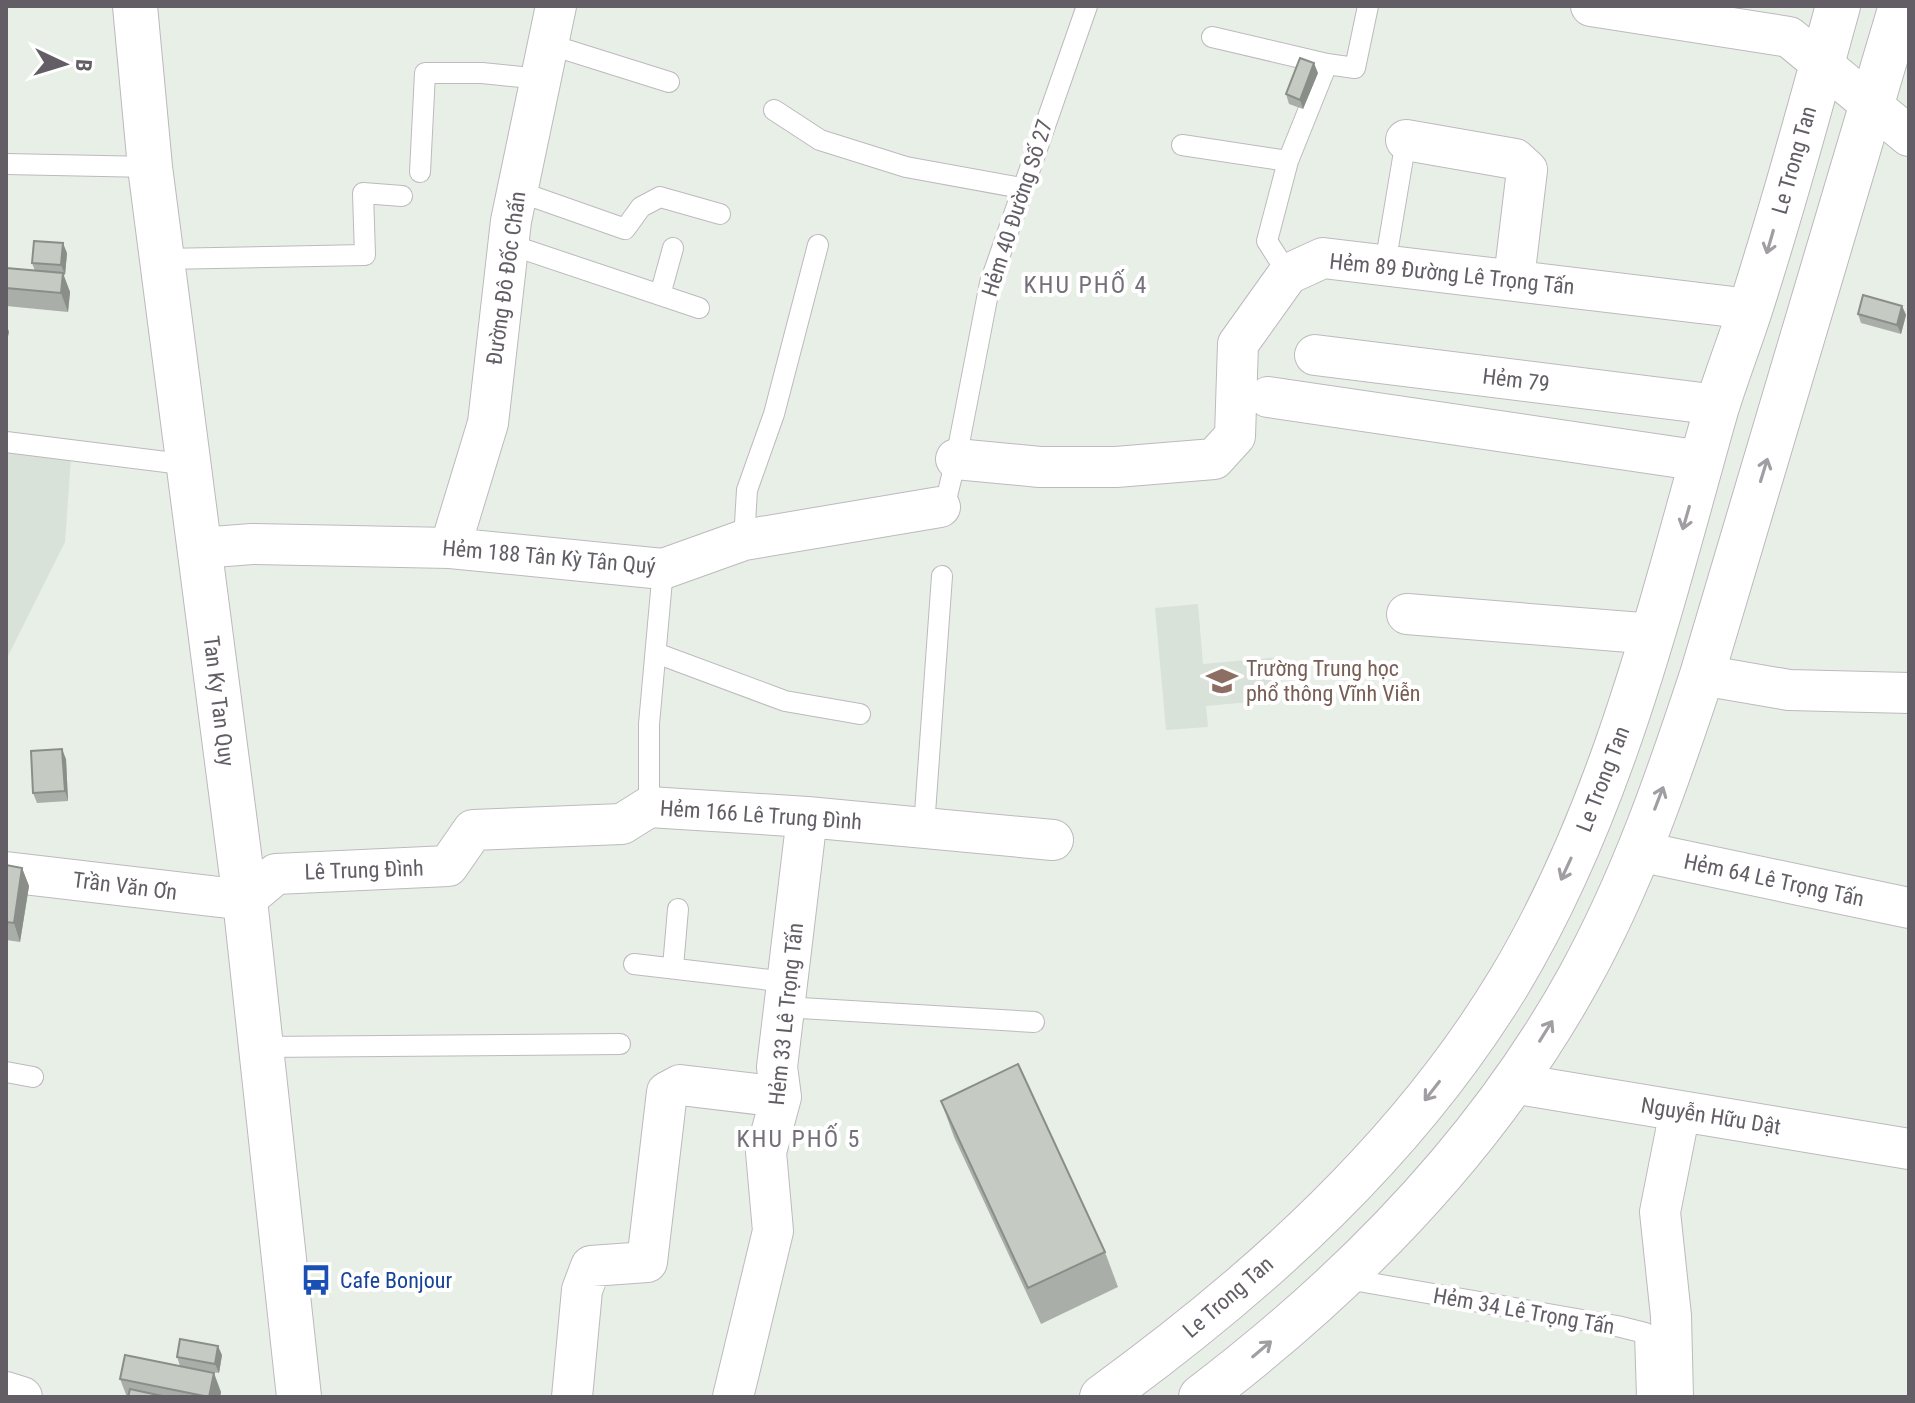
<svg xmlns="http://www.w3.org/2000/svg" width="1915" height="1403" viewBox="0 0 1915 1403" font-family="'Roboto Condensed',sans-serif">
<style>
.education{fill:#d8e2d8}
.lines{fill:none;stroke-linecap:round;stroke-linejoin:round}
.service-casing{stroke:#bdb9bf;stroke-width:22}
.minor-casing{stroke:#bdb9bf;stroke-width:42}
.secondary-casing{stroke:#bdb8bf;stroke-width:46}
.service{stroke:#fff;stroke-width:20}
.minor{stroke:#fff;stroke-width:40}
.secondary{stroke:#fff;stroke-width:44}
.wall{fill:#a9afa8}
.shaded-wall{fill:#8a8e88}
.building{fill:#c5cbc3;stroke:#8a8e88;stroke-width:2}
.oneway{stroke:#a19ea3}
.labels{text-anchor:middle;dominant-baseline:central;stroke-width:8;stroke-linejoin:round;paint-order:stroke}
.street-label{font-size:22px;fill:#635e66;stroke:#fff}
.education-label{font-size:22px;fill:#785e54;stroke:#fff;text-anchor:start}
.transit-label{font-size:22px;fill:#164399;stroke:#fff;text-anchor:start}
.neighbourhood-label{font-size:24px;letter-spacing:2px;fill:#746f78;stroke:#fff}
</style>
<rect width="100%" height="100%" fill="#e8efe7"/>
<path class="education" d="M6,431L72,444L65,542L6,660Z
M1198,604L1203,664L1280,657L1283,699L1206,706L1208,727L1166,730L1155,608Z"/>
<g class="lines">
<defs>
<path id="service" d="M1212,37L1327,64
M548,44L669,82
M774,110L820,140L906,167L1021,188
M1182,145L1288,161
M6,164L150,167
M420,172L425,73H482L541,79
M517,191L625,229L641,207L660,197L720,214
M508,244L699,308
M162,259L365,255L363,193L402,196
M1385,265L1406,140
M1288,274L1267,241L1288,161L1327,64L1355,68L1368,6
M660,295L673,248
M6,442L190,465
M940,507L947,496L956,459L990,283L1087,6
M744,540L747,490L774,414L818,245
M656,653L785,701L860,714
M649,807V724L663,569
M924,827L942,576
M634,964L787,982
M673,967L678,909
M784,1007L1034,1022
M261,1047L620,1044
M6,1072L33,1077
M1341,1278L1617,1326L1645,1333L1647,1397"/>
<path id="minor" d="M1591,6L1789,37L1909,136
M1406,140L1515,159L1527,170L1514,279
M1315,355L1718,405
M1268,397L1702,461
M956,459L1040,467H1116L1214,459L1235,436L1238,344L1288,274L1323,258L1750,309
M200,548L252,544L450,548L663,569L744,540L940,507
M450,548L488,423L511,221L556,6
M1407,614L1654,634
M1702,675L1789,690L1909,693
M1638,851L1909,908
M6,872L245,900L276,874L448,866L473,830L622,824L649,807L807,817L1053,840
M1512,1083L1909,1149
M6,1392L22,1397
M572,1397L582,1290L591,1266L647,1262L667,1092L680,1085L781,1097
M733,1397L773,1231L766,1152L781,1097L777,1067L807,817
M1673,1397L1671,1316L1660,1212L1680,1111"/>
<path id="secondary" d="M135,6L150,167L245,900L299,1397
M1102,1397C1259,1283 1408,1149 1509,982C1614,807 1661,604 1716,410C1726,377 1739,344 1750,310C1782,210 1810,108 1838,6
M1201,1397C1351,1283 1488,1143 1579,978C1632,882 1668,778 1702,675L1901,6"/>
</defs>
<use href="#service" class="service-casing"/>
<use href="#minor" class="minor-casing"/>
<use href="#secondary" class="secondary-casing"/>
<use href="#service" class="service"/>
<use href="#minor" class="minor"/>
<use href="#secondary" class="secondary"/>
</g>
<path class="wall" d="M1318,73L1303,109L1289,104L1286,94Z
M67,253L65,275H63L70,292L68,312L6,306V268L35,271L32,263Z
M1902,306L1906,315L1901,334L1861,323L1858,314Z
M66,759L68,801L37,803L33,793Z
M6,865L22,868L29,886L20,942L6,940Z
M941,1101L1105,1252L1118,1287L1041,1324L954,1137Z
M222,1355L219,1373L193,1369L221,1392L220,1397H127L120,1379L180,1366L177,1357Z"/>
<path class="shaded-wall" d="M1314,63L1318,73L1303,109L1300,100Z
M63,243L67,253L65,275L61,265Z
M63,273L70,292L68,312L61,293Z
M1902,306L1906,315L1901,334L1897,325Z
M6,323L9,332L6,346Z
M62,749L66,759L68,801L65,791Z
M22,868L29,886L20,942L14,923Z
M218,1346L222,1355L219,1373L215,1364Z
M214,1373L221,1392L220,1397H209Z"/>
<path class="building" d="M1300,58L1314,63L1300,100L1286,94Z
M34,241L63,243L61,265L32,263Z
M6,268L63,273L61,293L6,288Z
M1863,295L1902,306L1897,325L1858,314Z
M62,749L65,791L33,793L31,751Z
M6,865L22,868L14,923L6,922Z
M1018,1064L1105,1252L1028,1288L941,1101Z
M180,1339L218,1346L215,1364L177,1357Z
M125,1355L214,1373L209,1397L120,1379Z
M130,1389L167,1397H128Z"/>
<defs><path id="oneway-shaft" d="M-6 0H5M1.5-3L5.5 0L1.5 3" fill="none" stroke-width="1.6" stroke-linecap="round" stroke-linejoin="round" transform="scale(2)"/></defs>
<g class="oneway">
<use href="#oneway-shaft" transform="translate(1770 242) rotate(106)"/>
<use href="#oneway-shaft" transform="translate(1764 470) rotate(-73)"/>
<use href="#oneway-shaft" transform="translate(1686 518) rotate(106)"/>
<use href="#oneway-shaft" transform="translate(1659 798) rotate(-69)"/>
<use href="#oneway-shaft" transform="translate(1566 869) rotate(115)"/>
<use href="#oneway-shaft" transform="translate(1546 1031) rotate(-58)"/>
<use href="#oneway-shaft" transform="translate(1432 1091) rotate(128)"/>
<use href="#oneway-shaft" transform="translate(1262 1349) rotate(-40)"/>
</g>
<defs>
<symbol id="school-bare" viewBox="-9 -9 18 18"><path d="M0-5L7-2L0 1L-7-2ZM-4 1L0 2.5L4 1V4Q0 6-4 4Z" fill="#8d6e63" stroke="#fff" stroke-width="2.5" paint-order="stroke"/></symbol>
<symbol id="bus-bare" viewBox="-9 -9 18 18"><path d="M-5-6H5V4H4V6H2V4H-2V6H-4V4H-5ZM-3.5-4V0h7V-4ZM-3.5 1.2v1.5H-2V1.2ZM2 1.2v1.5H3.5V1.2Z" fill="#1a4fb4" stroke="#fff" stroke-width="2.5" paint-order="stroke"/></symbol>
</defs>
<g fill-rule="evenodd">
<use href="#school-bare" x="1200" y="659" width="44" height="44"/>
<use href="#bus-bare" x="294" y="1258" width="44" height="44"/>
</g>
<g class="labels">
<g class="street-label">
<text transform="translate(1794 160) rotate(-74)">Le Trong Tan</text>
<text transform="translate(1017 208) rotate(-72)">Hẻm 40 Đường Số 27</text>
<text transform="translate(1452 274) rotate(6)">Hẻm 89 Đường Lê Trọng Tấn</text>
<text transform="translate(506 278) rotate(-82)">Đường Đô Đốc Chấn</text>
<text transform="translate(1516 380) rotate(7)">Hẻm 79</text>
<text transform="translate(549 557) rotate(5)">Hẻm 188 Tân Kỳ Tân Quý</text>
<text transform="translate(219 701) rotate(83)">Tan Ky Tan Quy</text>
<text transform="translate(1603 779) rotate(-69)">Le Trong Tan</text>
<text transform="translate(761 815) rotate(4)">Hẻm 166 Lê Trung Đình</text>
<text transform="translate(364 870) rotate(-2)">Lê Trung Đình</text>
<text transform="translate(1774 880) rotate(12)">Hẻm 64 Lê Trọng Tấn</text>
<text transform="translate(125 886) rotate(7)">Trần Văn Ơn</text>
<text transform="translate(786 1014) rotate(-84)">Hẻm 33 Lê Trọng Tấn</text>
<text transform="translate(1711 1116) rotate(9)">Nguyễn Hữu Dật</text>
<text transform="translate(1228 1297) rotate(-41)">Le Trong Tan</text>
<text transform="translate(1524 1311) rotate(10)">Hẻm 34 Lê Trọng Tấn</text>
</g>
<g class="education-label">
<text x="1246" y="668">Trường Trung học<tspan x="1246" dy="25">phổ thông Vĩnh Viễn</tspan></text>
</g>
<g class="transit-label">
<text x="340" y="1280">Cafe Bonjour</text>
</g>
<g class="neighbourhood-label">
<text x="1086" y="285">KHU PHỐ 4</text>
<text x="799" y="1139">KHU PHỐ 5</text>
</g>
</g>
<rect width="1915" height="1403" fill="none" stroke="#635e66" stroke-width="16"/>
<g transform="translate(64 64) rotate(94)" stroke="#ffffff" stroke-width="6" paint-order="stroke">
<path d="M0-6L14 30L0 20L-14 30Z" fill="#635e66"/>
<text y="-12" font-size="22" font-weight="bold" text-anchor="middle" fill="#635e66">B</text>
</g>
</svg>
